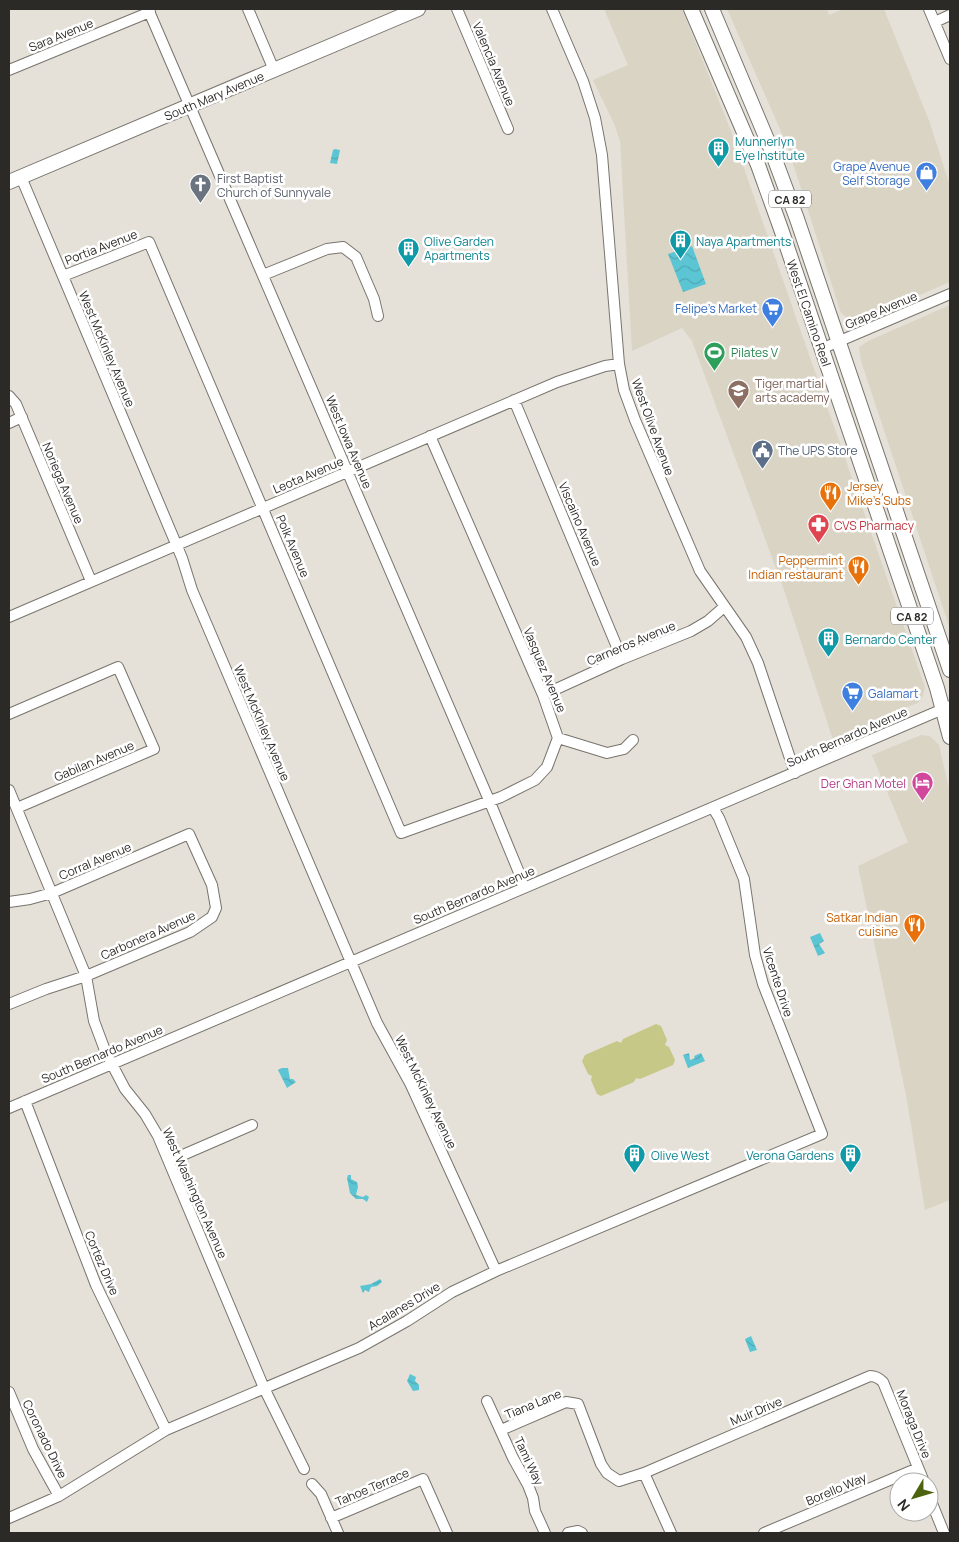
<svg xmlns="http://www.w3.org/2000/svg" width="959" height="1542" viewBox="0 0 959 1542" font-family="Manrope,sans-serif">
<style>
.built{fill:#dad4c5}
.green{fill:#c5c886}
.water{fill:url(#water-waves)}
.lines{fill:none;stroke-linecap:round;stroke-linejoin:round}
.minor-casing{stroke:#78746d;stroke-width:12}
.major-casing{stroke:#78746d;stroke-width:16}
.minor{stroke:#fff;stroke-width:10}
.major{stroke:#fff;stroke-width:14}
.labels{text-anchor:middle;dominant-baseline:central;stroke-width:5;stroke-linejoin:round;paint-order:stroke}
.shield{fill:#fff;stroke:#6b6a68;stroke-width:1}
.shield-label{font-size:11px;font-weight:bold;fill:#2c2a27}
.street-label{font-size:12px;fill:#2c2a27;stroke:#fff}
.culture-label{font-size:12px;fill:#0d838f;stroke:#fff;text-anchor:start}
.shop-label{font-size:12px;fill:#366cbe;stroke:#fff;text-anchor:end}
.worship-label{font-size:12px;fill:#5b616d;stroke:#fff;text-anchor:start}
.leisure-label{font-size:12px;fill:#27864d;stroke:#fff;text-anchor:start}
.education-label{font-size:12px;fill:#785e54;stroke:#fff;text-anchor:start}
.service-label{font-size:12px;fill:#4e5e75;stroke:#fff;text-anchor:start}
.food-label{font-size:12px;fill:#c56008;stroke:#fff;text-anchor:end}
.health-label{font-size:12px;fill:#be3a42;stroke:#fff;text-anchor:start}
.hotel-label{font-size:12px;fill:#b23c85;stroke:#fff;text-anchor:end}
</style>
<defs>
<pattern id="water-waves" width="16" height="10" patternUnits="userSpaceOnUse" patternTransform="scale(1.25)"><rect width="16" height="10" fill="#5bc5d4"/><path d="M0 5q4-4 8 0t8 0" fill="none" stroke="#4fa9b6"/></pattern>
</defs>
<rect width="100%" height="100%" fill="#e5e1d8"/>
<path class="built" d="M604,9H682L731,131L925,687L923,696L918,703L882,716L834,743L784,590L692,341L682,328L632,351L620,141L615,126L593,80L628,65Z
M727,9H827L829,15L844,9H884L930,123L950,186V282L859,321L850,320L841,313L787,145Z
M950,305V629L861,361L859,347L868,341Z
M921,735L930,736L939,745L950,793V1200L925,1210L906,1095L858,866L908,842L872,755Z"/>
<path class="green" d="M656,1024L661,1026L667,1040L665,1045L669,1047L675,1060L673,1065L640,1079L636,1078L634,1082L601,1096L597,1094L591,1080L592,1076L588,1074L582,1061L585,1055L617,1041L621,1043L623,1039Z"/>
<path class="water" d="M335,149L340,150L337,164L330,163L333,150Z
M692,246L706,284L683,292L668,254Z
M820,933L824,941L819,944L825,953L818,956L810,937Z
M689,1053L690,1060L695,1058L694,1056L701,1053L705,1061L688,1068L683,1055Z
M282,1068H288L290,1079H293L296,1082L287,1088L278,1070Z
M348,1175H351V1179L357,1182L358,1187L356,1195L363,1197L366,1195L369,1197L367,1202L363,1199H356L350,1193L347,1178Z
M380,1279L382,1282L377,1286L371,1287L369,1292L365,1290L363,1293L360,1286L371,1284Z
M751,1336L757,1350L750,1352L745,1339Z
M410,1374L416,1377L415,1381L419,1385V1390L413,1391L407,1381Z"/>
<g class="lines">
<defs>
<path id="minor" d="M148,9L489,800L520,875L523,888
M248,9L274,70
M457,9L508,129
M552,9L583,81L595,118L602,155L619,364L624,390L635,420L700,571L746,637L758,663L795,773
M929,9L950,59
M935,22L950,15
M9,70L150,12
M21,177L182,558L192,590L377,1023L410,1083L496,1271
M263,275L327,249L343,247L356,257L374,299L378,316
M63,276L149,242L401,833L501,797L535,780L547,767L558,738L543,695L430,436
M821,349L950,294
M9,396L16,404L91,581
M514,400L622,659
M9,423L22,417
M9,617L557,382L605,366L619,364
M543,695L622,659L691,631L708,621L724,607
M9,714L118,667L154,749L17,808
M558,738L607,753L624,749L633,740
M9,790L86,976L94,1021L106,1053L125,1089L145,1114L158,1136L264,1388L304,1469
M9,902L30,899L52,893L189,834L212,885L216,908L212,917L190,932L86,976L46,989L9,1004
M25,1101L96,1285L166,1430
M9,1108L950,706
M169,1161L252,1125
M9,1392L33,1449L59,1496
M487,1401L513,1458L528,1485L533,1498L535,1511L545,1533
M501,1430L566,1402L578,1404L601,1464L607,1473L619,1481L644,1473L870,1376C876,1376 879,1378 883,1382L924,1482
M644,1473L671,1533
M312,1484L321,1494L338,1533
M929,1496L944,1533
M9,1518L59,1496L166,1430L359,1348L407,1321L452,1292L496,1271L822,1134L763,984L755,955L744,879L719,818L713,808
M331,1518L423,1479L447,1533
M568,1533L578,1531L582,1533
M764,1533L918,1468"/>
<path id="major" d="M691,9L758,165L781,229L937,688L950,737
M712,9L771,149L797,219L950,670
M9,182L418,9"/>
</defs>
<use href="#minor" class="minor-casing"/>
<use href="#major" class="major-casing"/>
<use href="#minor" class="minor"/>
<use href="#major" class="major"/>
</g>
<defs>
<symbol id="building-pin" viewBox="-11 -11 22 30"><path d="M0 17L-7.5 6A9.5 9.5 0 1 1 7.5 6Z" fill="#0f9aa8" stroke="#fff"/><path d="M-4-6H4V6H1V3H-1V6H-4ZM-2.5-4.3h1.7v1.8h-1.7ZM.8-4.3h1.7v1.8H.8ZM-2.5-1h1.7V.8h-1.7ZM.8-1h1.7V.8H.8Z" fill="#fff"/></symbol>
<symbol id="shop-pin" viewBox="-11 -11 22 30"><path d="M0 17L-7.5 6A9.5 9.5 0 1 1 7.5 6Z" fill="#3f7fe0" stroke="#fff"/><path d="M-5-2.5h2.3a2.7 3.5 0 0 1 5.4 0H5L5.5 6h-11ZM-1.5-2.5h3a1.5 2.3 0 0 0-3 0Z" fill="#fff"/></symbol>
<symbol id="church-pin" viewBox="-11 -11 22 30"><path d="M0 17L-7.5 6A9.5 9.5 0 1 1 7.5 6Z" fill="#6b7280" stroke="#fff"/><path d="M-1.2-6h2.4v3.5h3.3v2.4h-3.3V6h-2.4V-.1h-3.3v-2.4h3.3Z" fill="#fff"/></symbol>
<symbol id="supermarket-pin" viewBox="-11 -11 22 30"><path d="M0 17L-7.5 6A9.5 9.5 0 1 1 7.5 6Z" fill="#3f7fe0" stroke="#fff"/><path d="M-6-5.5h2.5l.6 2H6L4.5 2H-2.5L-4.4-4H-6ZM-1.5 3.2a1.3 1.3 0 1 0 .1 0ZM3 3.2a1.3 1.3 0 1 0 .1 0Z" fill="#fff"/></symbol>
<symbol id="stadium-pin" viewBox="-11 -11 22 30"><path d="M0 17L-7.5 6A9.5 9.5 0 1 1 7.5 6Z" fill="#2e9e5b" stroke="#fff"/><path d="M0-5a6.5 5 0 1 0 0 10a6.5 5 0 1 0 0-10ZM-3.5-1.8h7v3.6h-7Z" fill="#fff"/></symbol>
<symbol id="school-pin" viewBox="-11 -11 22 30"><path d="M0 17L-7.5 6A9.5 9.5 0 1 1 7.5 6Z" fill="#8d6e63" stroke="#fff"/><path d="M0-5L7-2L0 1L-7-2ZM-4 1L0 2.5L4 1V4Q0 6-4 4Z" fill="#fff"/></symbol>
<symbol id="civic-pin" viewBox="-11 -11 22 30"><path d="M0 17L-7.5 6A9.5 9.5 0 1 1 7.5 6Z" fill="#5c6f8a" stroke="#fff"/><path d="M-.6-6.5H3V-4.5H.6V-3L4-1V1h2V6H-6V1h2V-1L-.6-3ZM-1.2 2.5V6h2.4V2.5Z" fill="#fff"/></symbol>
<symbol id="restaurant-pin" viewBox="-11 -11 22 30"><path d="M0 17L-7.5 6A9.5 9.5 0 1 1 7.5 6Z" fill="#e8710a" stroke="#fff"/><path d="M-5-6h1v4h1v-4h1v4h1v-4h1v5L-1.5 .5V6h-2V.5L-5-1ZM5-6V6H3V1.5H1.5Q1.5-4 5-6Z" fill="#fff"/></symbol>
<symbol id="pharmacy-pin" viewBox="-11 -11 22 30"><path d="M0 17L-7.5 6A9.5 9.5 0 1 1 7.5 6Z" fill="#e0444e" stroke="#fff"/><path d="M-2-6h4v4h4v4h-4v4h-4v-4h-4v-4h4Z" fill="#fff"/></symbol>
<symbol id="hotel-pin" viewBox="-11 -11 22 30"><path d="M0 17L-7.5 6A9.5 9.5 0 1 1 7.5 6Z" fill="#d1479c" stroke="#fff"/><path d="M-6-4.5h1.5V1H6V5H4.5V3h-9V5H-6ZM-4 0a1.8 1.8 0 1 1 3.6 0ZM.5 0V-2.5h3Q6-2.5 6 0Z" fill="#fff"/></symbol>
</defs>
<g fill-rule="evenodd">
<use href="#building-pin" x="706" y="136" width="25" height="34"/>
<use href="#shop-pin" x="914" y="160" width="25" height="34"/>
<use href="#church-pin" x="188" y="172" width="25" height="34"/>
<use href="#building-pin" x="668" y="228" width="25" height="34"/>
<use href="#building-pin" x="396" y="236" width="25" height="34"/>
<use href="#supermarket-pin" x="760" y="296" width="25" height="34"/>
<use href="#stadium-pin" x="702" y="340" width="25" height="34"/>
<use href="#school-pin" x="726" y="378" width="25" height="34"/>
<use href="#civic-pin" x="750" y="438" width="25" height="34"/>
<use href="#restaurant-pin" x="818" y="480" width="25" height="34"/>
<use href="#pharmacy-pin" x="806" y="512" width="25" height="34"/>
<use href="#restaurant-pin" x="846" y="554" width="25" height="34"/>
<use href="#building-pin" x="816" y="626" width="25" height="34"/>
<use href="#supermarket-pin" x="840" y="680" width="25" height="34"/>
<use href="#hotel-pin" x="910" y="770" width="25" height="34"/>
<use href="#restaurant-pin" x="902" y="912" width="25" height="34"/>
<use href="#building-pin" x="622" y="1142" width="25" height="34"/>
<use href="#building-pin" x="838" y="1142" width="25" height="34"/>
</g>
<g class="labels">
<g class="shield">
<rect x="769" y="190.5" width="42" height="17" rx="4"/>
<rect x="891" y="607.5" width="42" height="17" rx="4"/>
</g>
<g class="shield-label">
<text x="790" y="199">CA 82</text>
<text x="912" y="616">CA 82</text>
</g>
<g class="street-label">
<text transform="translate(61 35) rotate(-22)">Sara Avenue</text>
<text transform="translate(494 64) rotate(67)">Valencia Avenue</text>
<text transform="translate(214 96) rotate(-23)">South Mary Avenue</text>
<text transform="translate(101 247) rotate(-21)">Portia Avenue</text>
<text transform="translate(881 310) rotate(-23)">Grape Avenue</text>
<text transform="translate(809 313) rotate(71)">West El Camino Real</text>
<text transform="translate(107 349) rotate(67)">West McKinley Avenue</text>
<text transform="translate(653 427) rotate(70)">West Olive Avenue</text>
<text transform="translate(349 442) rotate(67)">West Iowa Avenue</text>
<text transform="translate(308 475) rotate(-23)">Leota Avenue</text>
<text transform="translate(63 483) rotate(67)">Noriega Avenue</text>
<text transform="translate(580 524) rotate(67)">Viscaino Avenue</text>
<text transform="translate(293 546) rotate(67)">Polk Avenue</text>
<text transform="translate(631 643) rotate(-23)">Carneros Avenue</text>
<text transform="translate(545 670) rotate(67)">Vasquez Avenue</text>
<text transform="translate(262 723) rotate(67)">West McKinley Avenue</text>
<text transform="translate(847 737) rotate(-24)">South Bernardo Avenue</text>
<text transform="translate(94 761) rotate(-23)">Gabilan Avenue</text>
<text transform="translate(95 861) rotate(-23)">Corral Avenue</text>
<text transform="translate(474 895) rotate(-23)">South Bernardo Avenue</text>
<text transform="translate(148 935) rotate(-24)">Carbonera Avenue</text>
<text transform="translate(778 982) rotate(72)">Vicente Drive</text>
<text transform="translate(102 1054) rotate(-23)">South Bernardo Avenue</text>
<text transform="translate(426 1092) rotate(64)">West McKinley Avenue</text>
<text transform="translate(195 1193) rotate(66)">West Washington Avenue</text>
<text transform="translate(102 1263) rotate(67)">Cortez Drive</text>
<text transform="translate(404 1306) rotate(-31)">Acalanes Drive</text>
<text transform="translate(533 1404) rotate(-22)">Tiana Lane</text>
<text transform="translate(756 1411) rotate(-23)">Muir Drive</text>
<text transform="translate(914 1424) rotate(68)">Moraga Drive</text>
<text transform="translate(45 1439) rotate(64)">Coronado Drive</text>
<text transform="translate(529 1461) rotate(65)">Tami Way</text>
<text transform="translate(372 1487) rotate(-23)">Tahoe Terrace</text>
<text transform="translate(836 1489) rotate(-23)">Borello Way</text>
</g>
<g class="culture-label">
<text x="735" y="141">Munnerlyn<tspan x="735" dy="14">Eye Institute</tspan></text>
<text x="424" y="241">Olive Garden<tspan x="424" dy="14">Apartments</tspan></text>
<text x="696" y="241">Naya Apartments</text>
<text x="845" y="639">Bernardo Center</text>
<text x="651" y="1155">Olive West</text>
<text x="834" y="1155" text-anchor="end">Verona Gardens</text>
</g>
<g class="shop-label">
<text x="910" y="166">Grape Avenue<tspan x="910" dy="14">Self Storage</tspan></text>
<text x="757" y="308">Felipe's Market</text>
<text x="868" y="693" text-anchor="start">Galamart</text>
</g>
<g class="worship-label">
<text x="217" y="178">First Baptist<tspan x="217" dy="14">Church of Sunnyvale</tspan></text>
</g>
<g class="leisure-label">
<text x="731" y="352">Pilates V</text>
</g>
<g class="education-label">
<text x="755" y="383">Tiger martial<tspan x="755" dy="14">arts academy</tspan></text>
</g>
<g class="service-label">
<text x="778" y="450">The UPS Store</text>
</g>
<g class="food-label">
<text x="847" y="486" text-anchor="start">Jersey<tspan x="847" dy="14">Mike's Subs</tspan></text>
<text x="843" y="560">Peppermint<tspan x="843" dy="14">Indian restaurant</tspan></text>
<text x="898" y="917">Satkar Indian<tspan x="898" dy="14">cuisine</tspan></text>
</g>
<g class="health-label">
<text x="834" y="525">CVS Pharmacy</text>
</g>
<g class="hotel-label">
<text x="906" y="783">Der Ghan Motel</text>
</g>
</g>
<rect width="959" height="1542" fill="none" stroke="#2c2a27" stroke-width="20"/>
<g transform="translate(914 1497) rotate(232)"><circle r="24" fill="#ffffff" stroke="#abaaa9"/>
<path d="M0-4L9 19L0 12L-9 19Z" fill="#4d6310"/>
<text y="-8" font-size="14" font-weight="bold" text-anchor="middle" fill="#2c2a27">N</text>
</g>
</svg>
